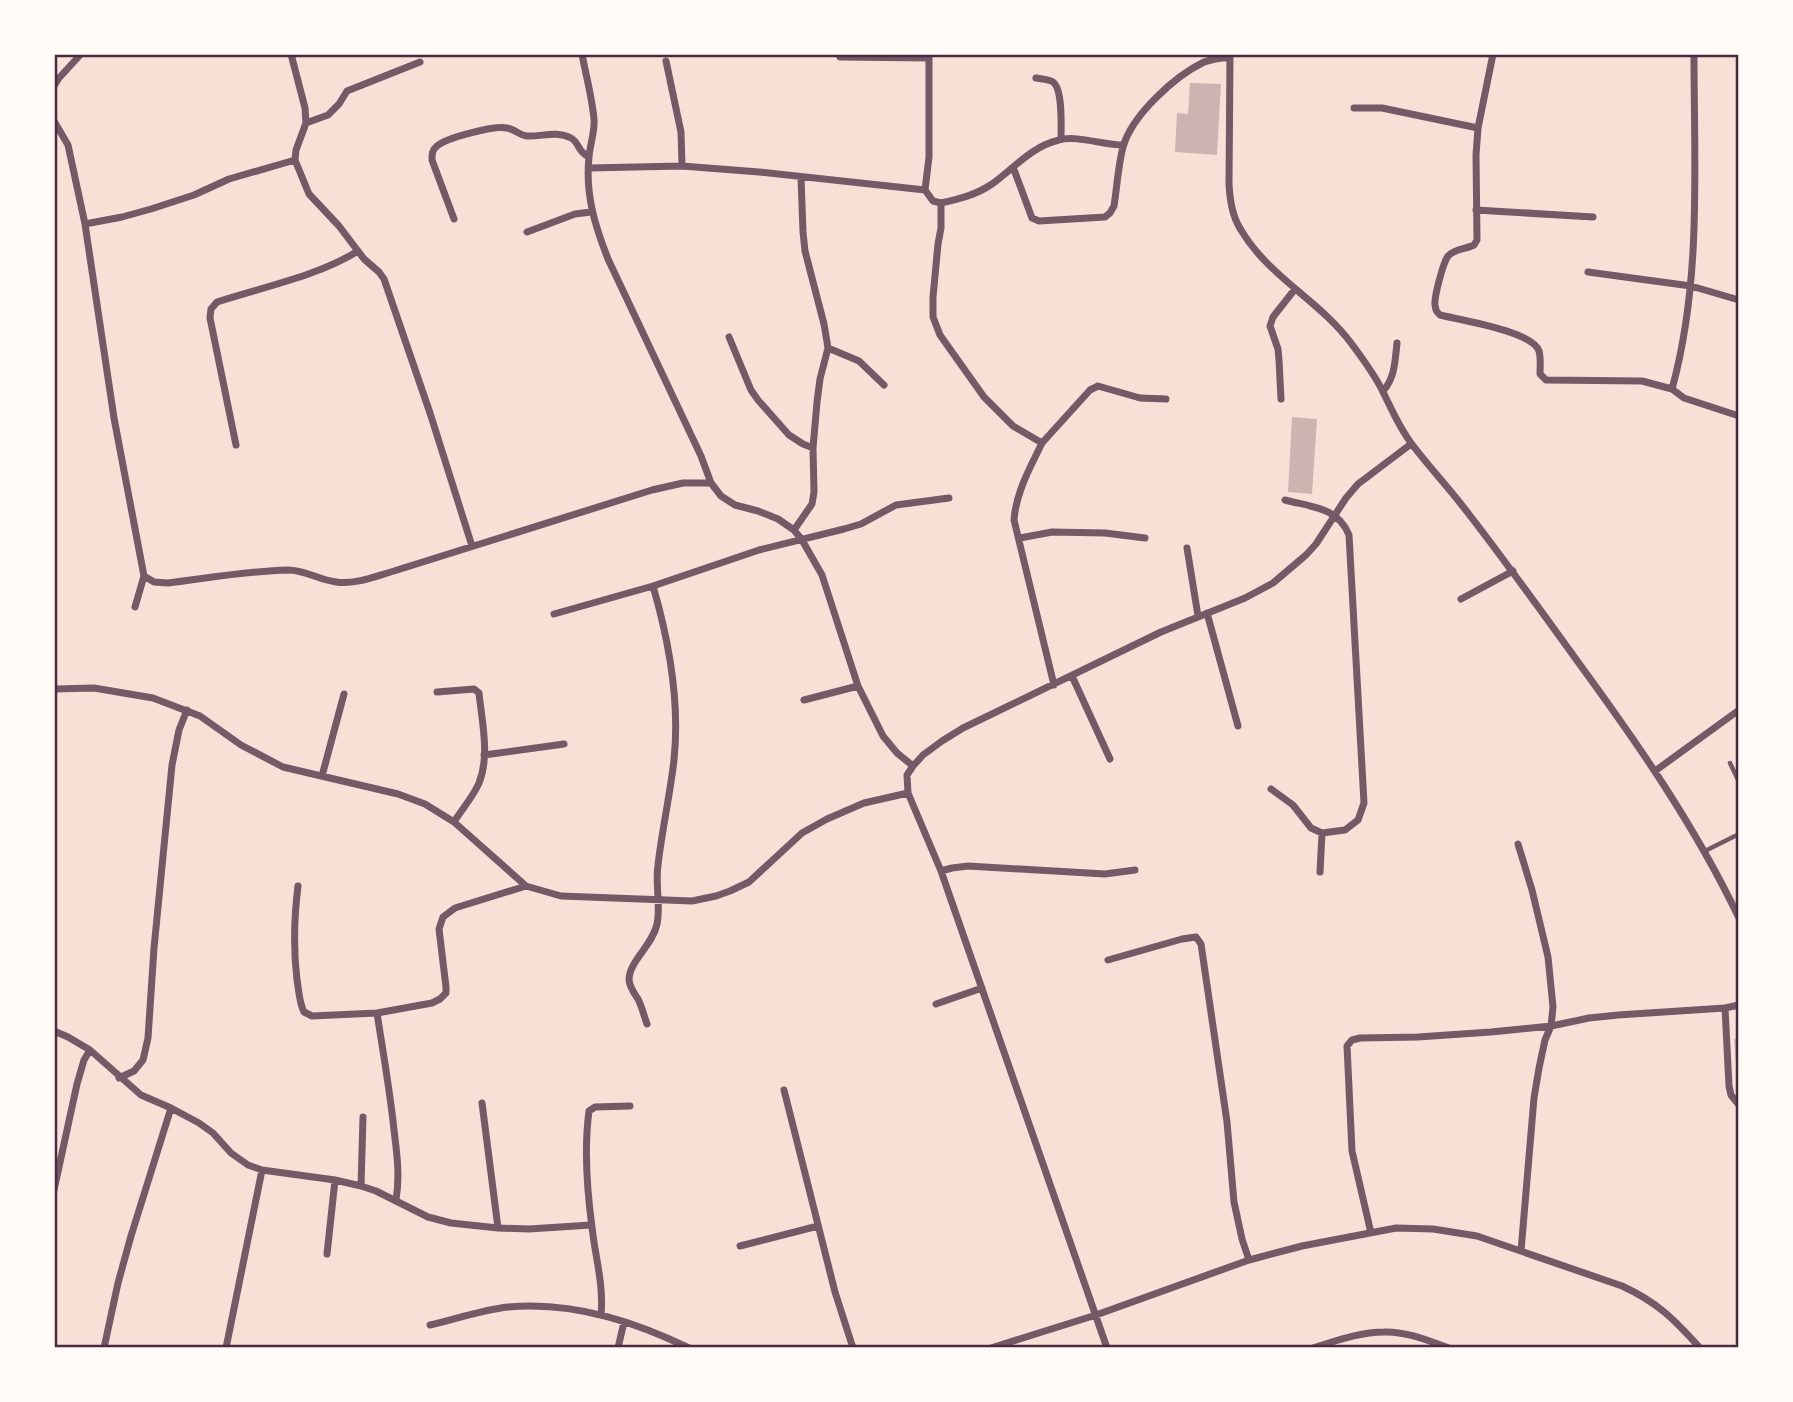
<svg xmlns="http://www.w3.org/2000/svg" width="1793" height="1402" viewBox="0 0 1793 1402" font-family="'Zilla Slab',serif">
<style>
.building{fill:#ccb4b1}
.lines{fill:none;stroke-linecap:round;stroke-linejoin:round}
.service{stroke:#755966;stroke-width:4.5}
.minor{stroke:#755966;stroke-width:7}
.neatline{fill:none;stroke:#4a2c40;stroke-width:2.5}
</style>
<rect width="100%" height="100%" fill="#f7e1d7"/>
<path class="building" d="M1190,83L1221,84L1217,155L1175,152L1177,113L1188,114Z
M1292,417L1317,419L1312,494L1288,492Z
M1739,1038V1076H1737L1734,1039Z"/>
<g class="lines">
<path class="service" d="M1730,763L1739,782
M1705,851L1739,834"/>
<path class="minor" d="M291,54L305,108L306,123L296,150L295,160L309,194L339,226L364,259L379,272L384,279L430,413L472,546
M582,54C586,76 592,97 594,119C595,132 590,144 589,157C585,194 595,226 608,259L701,456L711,483L721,496L735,505L758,511L778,519L794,530L802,540L822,575L858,686L883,736L897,753L913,766
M929,54V157L925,190L933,201L941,203V228L938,244L933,297V317L940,335L984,397L1013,426L1042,443C1030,468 1016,492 1014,520L1054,685
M1230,54L1229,184C1230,200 1232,216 1241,230C1268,276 1320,301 1351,343C1363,359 1375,375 1383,392C1392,410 1399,427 1411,443C1429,467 1450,489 1468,513C1506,562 1542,612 1578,662C1638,744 1695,826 1739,918
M1493,54L1478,128L1476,155L1477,240L1474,245C1466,249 1454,249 1448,256C1443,263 1434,297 1435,305C1436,311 1436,311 1440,315C1460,320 1532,331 1539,351C1541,358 1540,367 1540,374L1546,380L1642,381L1672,389L1684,398L1739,416
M840,57L928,58
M666,61L681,132L682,166
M1036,78C1041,79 1049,79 1053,82C1063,89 1061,127 1061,139
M54,86L59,78L81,54
M1354,108H1382L1478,128
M54,121L68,145L85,224L114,418L144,576L154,582L168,583C208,578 248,571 288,570C305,570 319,580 336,582C355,585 376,576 394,571L652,490L683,483H711
M306,123L328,115L339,104L347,91L420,62
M1013,167L1032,218L1039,221L1105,217L1110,213L1114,206C1117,187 1118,166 1123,147C1132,115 1175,76 1204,62C1213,59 1221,58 1230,57
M589,168L682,166L759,172L925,190
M941,203C959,199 976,195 992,184C1013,169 1032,146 1059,140C1077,135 1103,145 1123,145
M1476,210L1593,217
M454,219L432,160C432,154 432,150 437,146C446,138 495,125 507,128C514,129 519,135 527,136C542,137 556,130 571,138C580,143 577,152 589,157
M85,224L122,217L151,209L194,195L229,179L295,160
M527,232L575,214L591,212
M1588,272L1691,286L1739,300
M729,337L751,390L758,400L789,435L803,444L813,448
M828,348L859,361L884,385
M1672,389C1702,280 1694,166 1694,54
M1383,391C1395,378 1395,361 1397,343
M1281,399L1279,360L1278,349L1270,326L1273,317L1295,289
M1042,443L1090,390L1098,386L1140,398L1166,399
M236,445L210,318L211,309L217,302C263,287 318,276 358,251
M794,530L812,504L814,492L813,448L817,402L820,379L828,348L824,324L805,251L803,232L801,177
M1020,538L1052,532L1105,533L1145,538
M1187,548L1198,616
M1461,599L1513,571
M135,607L144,576
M1207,613L1238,726
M554,614L653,586
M1072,676L1110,759
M54,689L94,688L153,698L200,716L241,745L283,767L398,794L425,804L454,822L526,886L561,896L692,901L716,896L730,891L749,882L802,833L827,819L864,803L908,793
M437,692L474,689L479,693C482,722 490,756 479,783C473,797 462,809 454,822
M804,700L858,686
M484,755L564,744
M1655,771L1739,710
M322,776L344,694
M1271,789L1293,805L1311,828L1322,833L1345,830L1358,820L1364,803L1349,535C1338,507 1311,507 1285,500
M1518,844L1532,890L1548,957L1553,1007L1551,1026L1545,1040L1539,1068L1534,1098L1521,1251
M941,871L952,868L968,866L1105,874L1135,870
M1320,872L1322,833
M298,886C294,918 293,947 297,980C299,991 299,1002 304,1012L312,1016L377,1013L432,1003L440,999L446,993V987L439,929L443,917L455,908L526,886
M1108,960L1182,939L1196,937L1201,944L1227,1122L1234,1202L1242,1239L1249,1260
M936,1004L982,988
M1725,1008L1729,1086L1731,1095L1739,1105
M377,1013C383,1052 390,1091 394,1130C397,1154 400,1176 396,1200
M647,1024C644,1016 642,1007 638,999C634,993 630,988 629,980C629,961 653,945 657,924C661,905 655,885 658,865C662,830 670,795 674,760C680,703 669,641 653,586L759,550L844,529L861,524L896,505L949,498
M54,1031L68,1037L90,1050L141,1095L171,1108L199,1123L213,1133L231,1153L248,1165L262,1170L335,1180L361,1186L376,1191L428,1217L451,1223L498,1228L529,1229L591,1225
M119,1078L134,1071L143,1060L148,1038L154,948L172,765L179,730L187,710
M784,1090L835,1292L853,1348
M482,1103L498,1228
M361,1186L363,1117
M54,1190L77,1084L84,1060L90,1050
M1371,1233L1352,1151L1347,1046L1352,1040L1360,1038L1418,1037L1491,1032L1551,1026L1589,1018L1618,1015L1725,1008L1739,1005
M740,1246L818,1226
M327,1254L335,1180
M601,1315C604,1285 595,1256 592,1227C587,1190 584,1148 589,1111L595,1107L630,1106
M430,1325C456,1319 482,1310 508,1307C570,1301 634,1321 689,1348
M104,1348L118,1283L131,1236L171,1108
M226,1348L262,1170
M618,1348L624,1322
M991,1348L1096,1315L1249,1260L1302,1246L1396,1228L1433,1229L1477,1236L1622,1286C1657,1302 1674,1319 1700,1348
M1107,1348L941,871L908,793L907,775L913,766L923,755L942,741L963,728L1161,632L1245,598L1273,583L1306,555L1316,544L1346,498L1358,484L1411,444
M1313,1348C1336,1341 1360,1332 1384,1332C1405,1331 1429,1341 1449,1348"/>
</g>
<rect width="1793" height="1402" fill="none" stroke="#fffaf5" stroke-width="112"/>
<rect x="56" y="56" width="1681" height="1290" class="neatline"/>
</svg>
